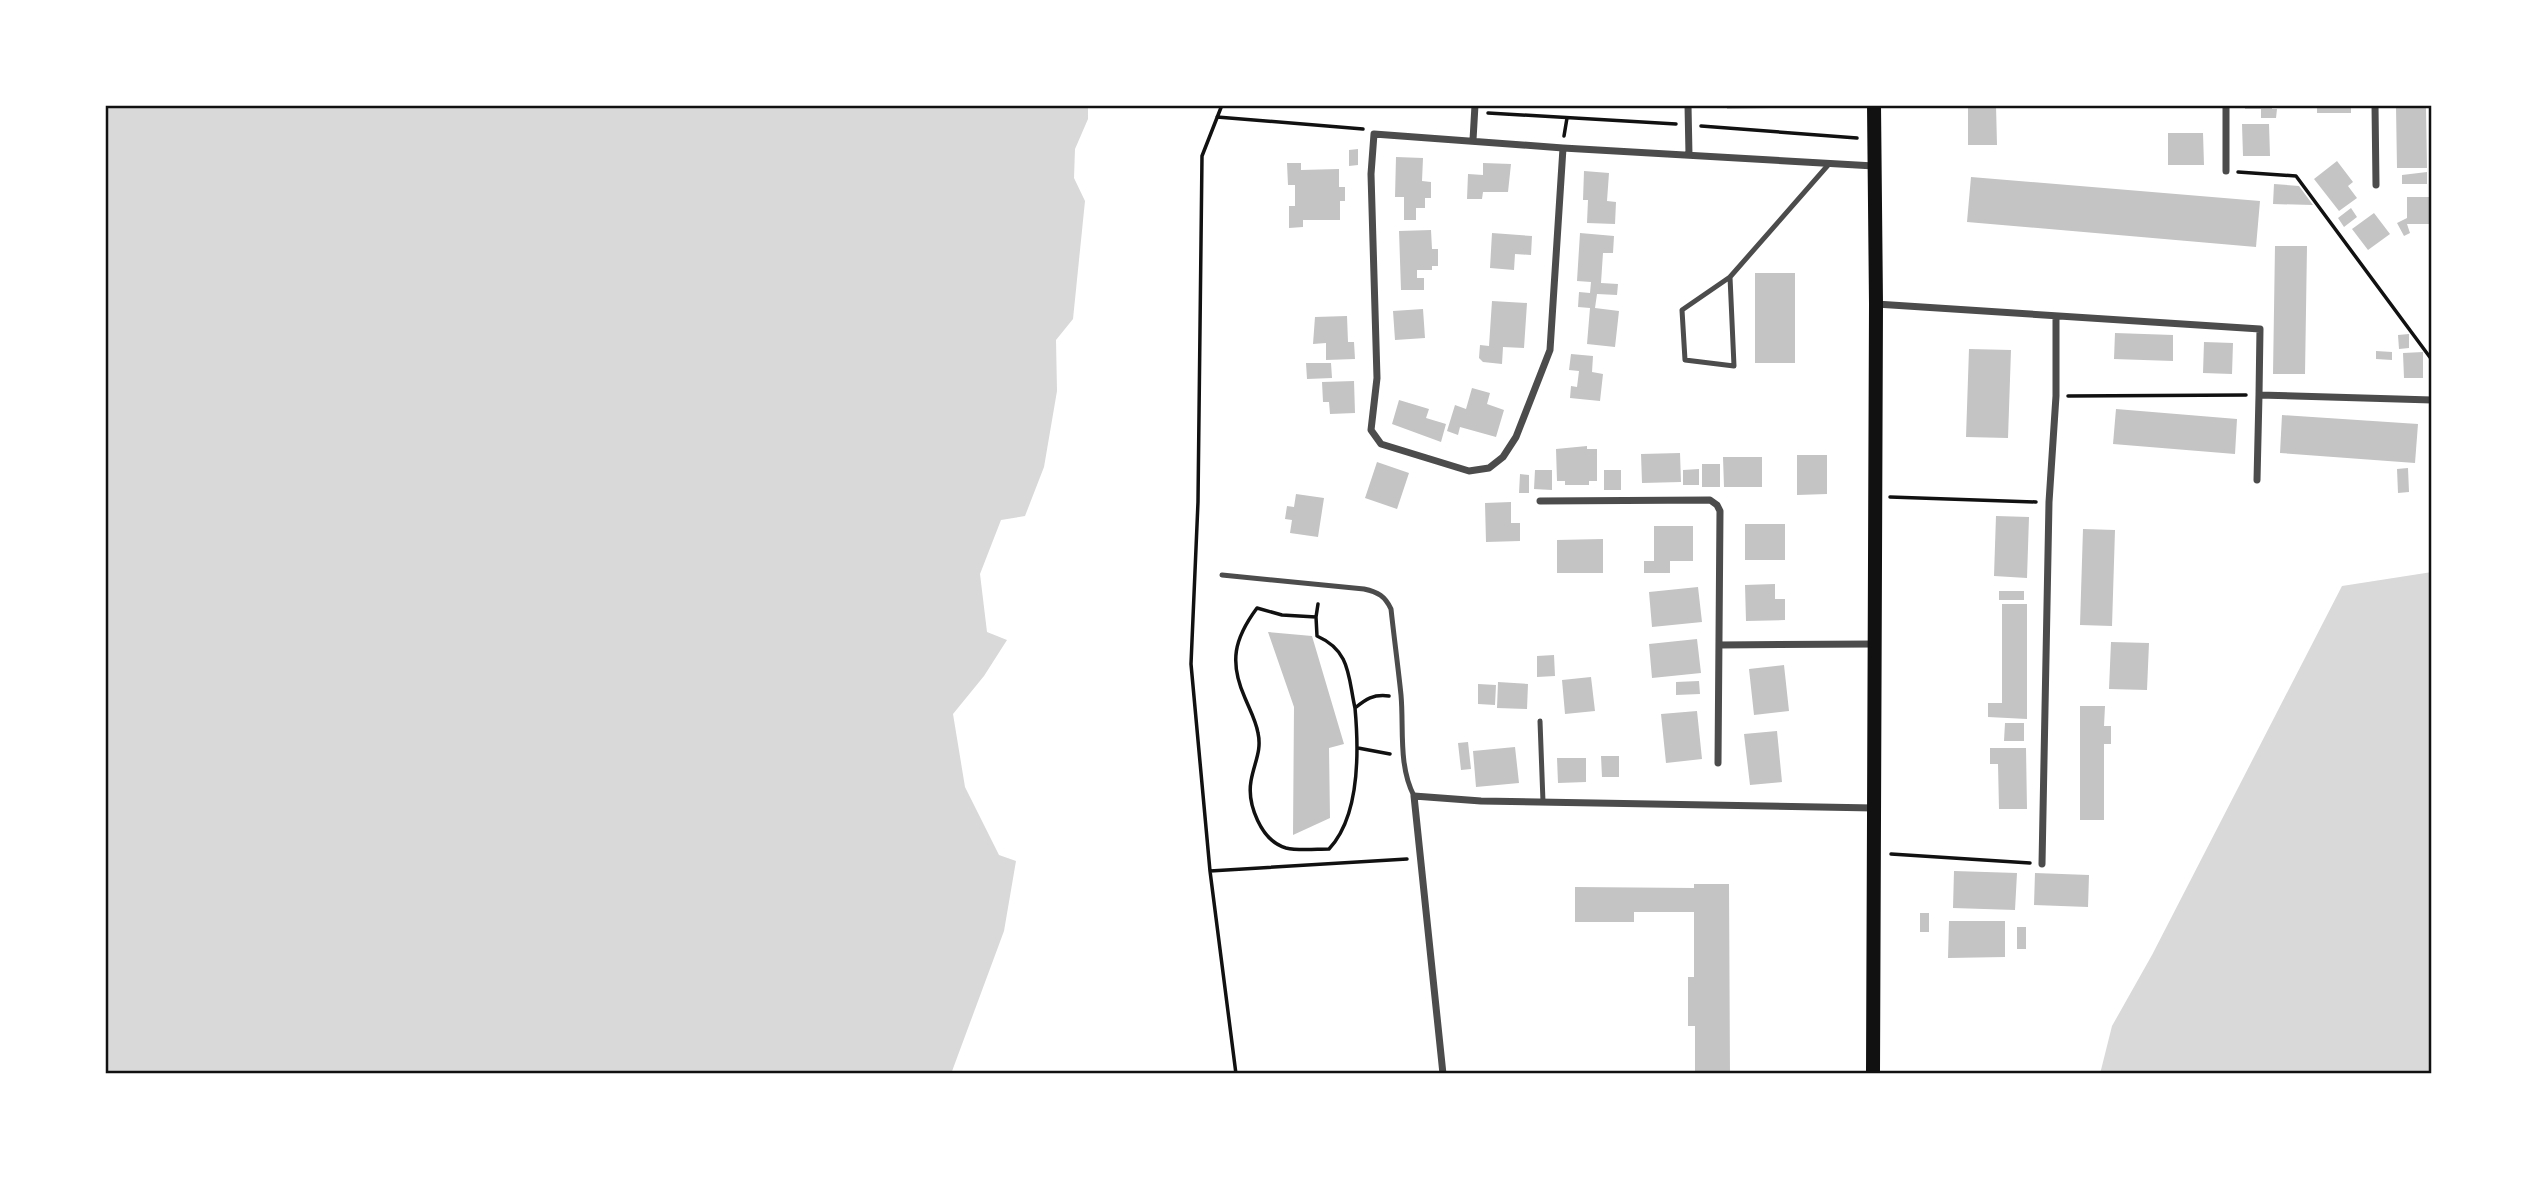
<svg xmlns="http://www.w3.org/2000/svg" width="2537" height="1179" viewBox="0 0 2537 1179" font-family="'IBM Plex Sans',sans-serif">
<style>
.water{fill:#d9d9d9}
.building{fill:#c4c4c4}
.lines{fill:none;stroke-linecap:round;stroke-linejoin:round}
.path{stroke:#111;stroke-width:3.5}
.service{stroke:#4c4c4c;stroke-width:5}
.minor{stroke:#4c4c4c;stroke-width:7}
.secondary{stroke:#111;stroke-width:14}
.neatline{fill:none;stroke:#111;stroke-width:2.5}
</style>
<rect width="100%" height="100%" fill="#fff"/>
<path class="water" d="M105,105H1088V119L1075,149L1074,178L1085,201L1073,319L1056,340L1057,391L1044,467L1025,516L1001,520L980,574L987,632L1007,640L984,676L953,714L965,787L999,855L1016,861L1004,931L951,1074H105Z
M2432,572V1074H2100L2112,1026L2152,955L2342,586Z"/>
<path class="building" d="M1727,105H1772V108L1727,109Z
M1968,105H1996L1997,145H1968Z
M2245,105H2272V109H2277L2276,118H2261V109H2245Z
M2317,105H2351V113H2317Z
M2396,107H2426L2427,168H2397Z
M2242,124H2269L2270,156H2243Z
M2168,133H2203L2204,165H2168Z
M1358,149V165L1349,166V150Z
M1396,157L1423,158L1422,181L1431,182V198H1425V208H1416V220H1404V197H1395Z
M2337,161L2353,182L2348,186L2357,198L2339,211L2314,179Z
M1287,163H1301V170L1339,169V187H1345V201H1340V220H1303V227L1289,228V206H1295V185H1288Z
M1483,163L1511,164L1508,192H1483L1482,199H1467L1468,174L1483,175Z
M1584,171L1609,173L1607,201L1616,202L1615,224L1587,223L1588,200H1583Z
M2427,172V184H2402V175Z
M1971,177L2260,201L2256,247L1967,222Z
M2274,184L2299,186L2313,205L2273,204Z
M2407,197H2432V224H2407L2410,233L2404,236L2397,223L2407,218Z
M2351,208L2357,217L2344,227L2338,218Z
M2374,213L2390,234L2368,250L2352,229Z
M1431,230L1432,249H1438V266H1432V270H1417V278H1424V290H1401L1399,231Z
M1492,233L1532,236L1531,255L1515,254L1514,270L1490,268Z
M1580,233L1614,236L1613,253H1603L1601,283L1618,284L1617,295L1597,294L1595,308L1619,311L1615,347L1587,344L1590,308L1578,307L1579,292L1590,293L1591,282L1577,281Z
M2275,246H2307L2305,374H2273Z
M1755,273H1795V363H1755Z
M1492,301L1527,303L1524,348L1503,347L1502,364L1483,362L1479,358L1480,345L1489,346Z
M1423,309L1425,338L1395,340L1393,311Z
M1347,316L1348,342H1354L1355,359L1326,360V343L1313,344L1315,317Z
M2115,333L2173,335V361L2114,359Z
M2409,334V348L2399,349L2398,335Z
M2204,342L2233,343L2232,374L2203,373Z
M1969,349L2011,350L2008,438L1966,437Z
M2376,351L2392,352V360L2376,359Z
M2423,352V378H2404L2403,353Z
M1571,354L1593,356L1592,372L1603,374L1600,401L1570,398L1571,386L1577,387L1579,371L1569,370Z
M1306,363H1331L1332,378L1307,379Z
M1354,381L1355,413L1330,414L1329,402H1323L1322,382Z
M1472,388L1490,393L1487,404L1504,410L1496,437L1460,427L1458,435L1447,431L1455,405L1466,409Z
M1399,400L1429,409L1426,418L1446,424L1441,442L1392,424Z
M2116,409L2237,419L2235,454L2113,444Z
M2282,415L2418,424L2415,463L2280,453Z
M1587,446V449H1597V481H1589V485H1565V481H1557L1556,449Z
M1680,453L1681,482L1642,483L1641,454Z
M1797,455H1827V494L1797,495Z
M1723,457H1762V487H1724Z
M1377,462L1409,473L1397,509L1365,498Z
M1702,464H1720V487H1702Z
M2408,468L2409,492L2398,493L2397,469Z
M1699,469V485H1683V470Z
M1535,470H1552V490L1534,489Z
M1604,470H1621V490H1604Z
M1520,474L1529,475V493H1519Z
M1296,494L1324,498L1318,537L1290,533L1292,520L1285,519L1287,506L1294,507Z
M1511,502V523H1520V541L1486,542L1485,503Z
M1996,516L2029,517L2027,578L1994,576Z
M1745,524H1785V560H1745Z
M1654,526H1693V561H1670V573H1644V561H1654Z
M2083,529L2115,530L2112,626L2080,625Z
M1603,539V573H1557V540Z
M1775,584V599H1785V620L1746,621L1745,585Z
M1698,587L1702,622L1652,627L1649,592Z
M1999,591H2024V600H1999Z
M2002,604H2027V719L1988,717V703H2002Z
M1268,632L1312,636L1344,744L1329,748L1330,818L1293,835L1294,707Z
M1697,639L1701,673L1652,678L1649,644Z
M2111,642L2149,643L2147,690L2109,689Z
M1554,655L1555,676L1537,677V656Z
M1784,665L1789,711L1754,715L1749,669Z
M1591,677L1595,711L1565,714L1562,680Z
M1699,681L1700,694L1676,695V682Z
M1498,682L1528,684L1527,709L1497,708Z
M1478,684L1496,685L1495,705L1478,704Z
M2080,706H2105L2104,726H2111V744H2104V820H2080Z
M1697,711L1702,759L1666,763L1661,714Z
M2005,723H2024V741H2004Z
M1777,731L1782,782L1750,785L1744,734Z
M1468,742L1471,769L1461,770L1458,743Z
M1515,747L1519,783L1476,787L1473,751Z
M1990,748H2026L2027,809H1999L1998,764H1990Z
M1601,756H1619V777H1602Z
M1557,758H1586V782L1558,783Z
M1954,871L2017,873L2015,910L1953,908Z
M2035,873L2089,875L2088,907L2034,905Z
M1694,884H1729L1730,1074H1695V1026H1688V977H1694V912H1634V922H1575V887L1694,888Z
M1920,913H1929V932H1920Z
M1949,921H2005V957L1948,958Z
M2017,927H2026V949H2017Z"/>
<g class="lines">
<path class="path" d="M1222,105L1202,156L1198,502L1191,664L1210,871L1236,1074
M1488,113L1676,124
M1217,117L1363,129
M1701,126L1857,138
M1564,136L1567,118
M2238,172L2296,176L2432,360
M2068,396L2246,395
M1890,497L2036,502
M1316,617L1318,604
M1355,708C1348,677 1351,651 1317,636L1316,617L1282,615L1257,608C1234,639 1229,662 1245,698C1250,710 1256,721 1258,733C1262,751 1254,763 1251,781C1247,804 1261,841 1286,848C1298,851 1316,849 1329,849C1360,816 1359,752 1355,708C1366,699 1373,694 1389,696
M1358,748L1390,754
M1891,854L2030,863
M1210,871L1407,859"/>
<path class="service" d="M1730,277L1682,310L1685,360L1734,366L1730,277L1829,164
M1222,575L1364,589C1378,592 1385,596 1391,609C1394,637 1398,666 1401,695C1404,728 1398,765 1414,796
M1540,721L1543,802"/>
<path class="minor" d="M1688,105L1689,155
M2375,105L2376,185
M1473,140L1475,105
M1563,148L1550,350L1516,437L1503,457L1489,468L1469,471L1381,444L1371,430L1377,378L1371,174L1374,134L1563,148L1874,166
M2226,171V105
M1876,304L2260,329L2259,395L2432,400
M2257,480L2259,395
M1540,501L1710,500L1717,505L1720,511L1718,763
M1719,645L1874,644
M2042,864L2049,502L2056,396V317
M1443,1074L1414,796L1481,801L1874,808"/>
<path class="secondary" d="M1873,1074L1876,304L1874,105"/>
</g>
<rect width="2537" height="1179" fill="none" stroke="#ffffff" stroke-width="214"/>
<rect x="107" y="107" width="2323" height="965" class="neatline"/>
</svg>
